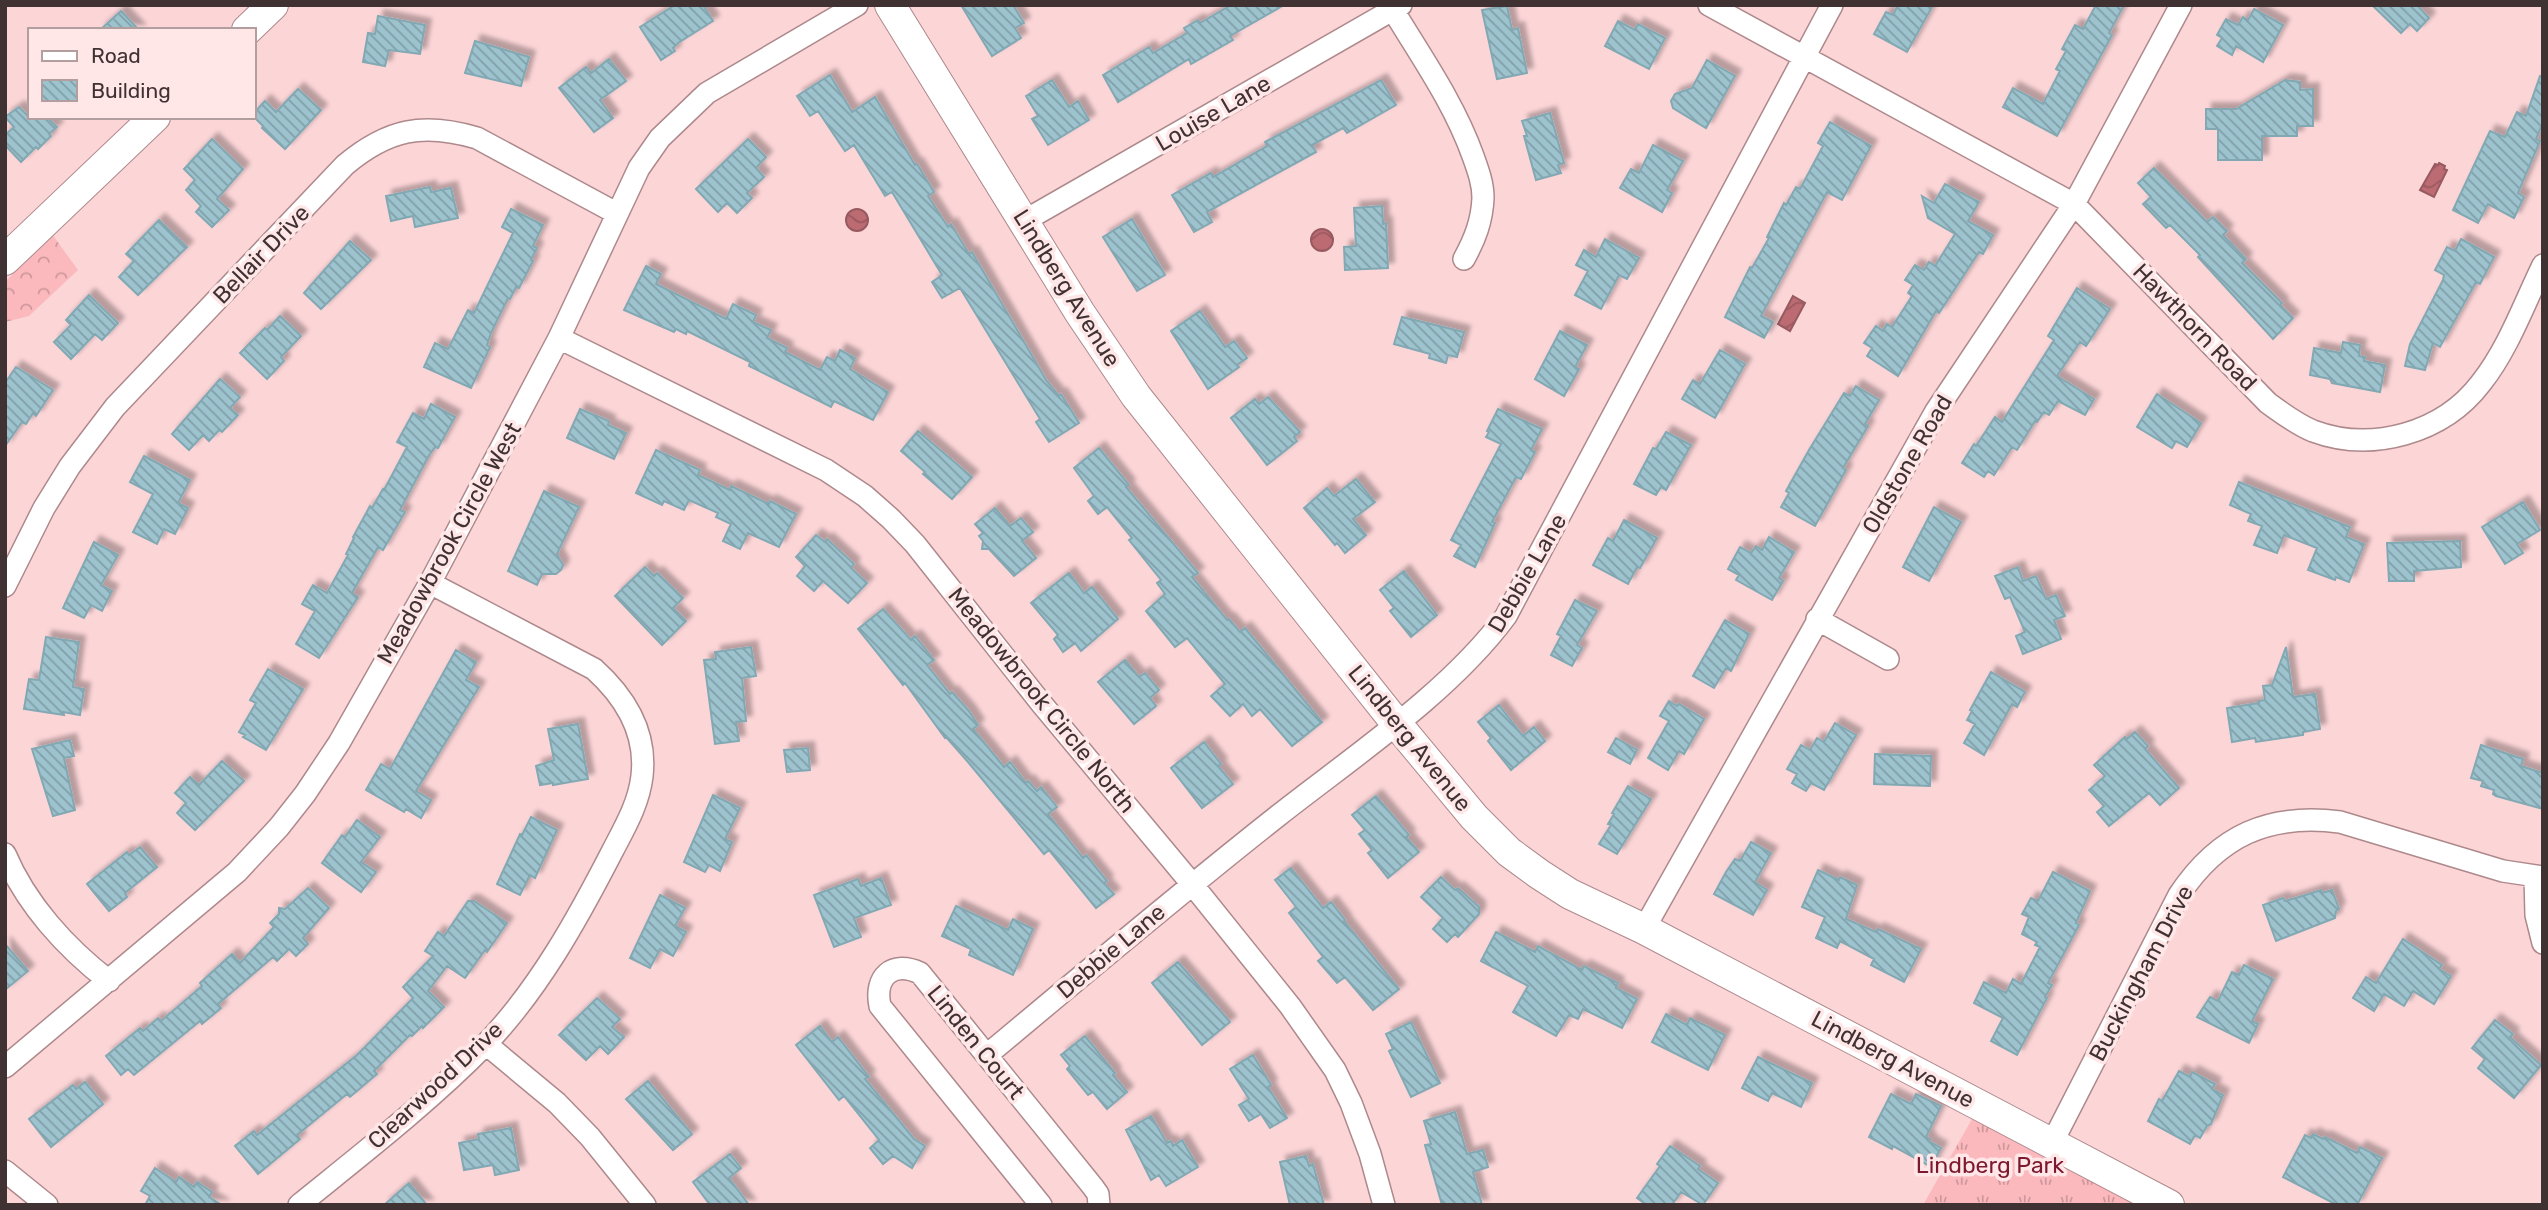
<svg xmlns="http://www.w3.org/2000/svg" width="2548" height="1210" viewBox="0 0 2548 1210" font-family="Rubik,sans-serif">
<style>
.grass{fill:url(#grass-tufts)}
.forest{fill:url(#forest-crowns)}
.water{fill:url(#water-waves);stroke:#975a60;stroke-width:2}
.building{fill:url(#building-back-hatch);stroke:#82a9b3;stroke-width:2;filter:url(#shadow)}
.lines{fill:none;stroke-linecap:round;stroke-linejoin:round}
.street-casing{stroke:#ae898c;stroke-width:24}
.secondary-casing{stroke:#ae898c;stroke-width:32}
.street{stroke:#fff;stroke-width:21}
.secondary{stroke:#fff;stroke-width:30}
.labels{text-anchor:middle;dominant-baseline:central;stroke-width:7;stroke-linejoin:round;paint-order:stroke}
.street-label{font-size:23px;fill:#403132;stroke:#ffe7e8}
.park-label{font-size:23px;fill:#7c192e;stroke:#ffe7e8}
</style>
<defs>
<pattern id="grass-tufts" width="24" height="20" patternUnits="userSpaceOnUse" patternTransform="scale(1.75)"><rect width="24" height="20" fill="#fbb9be"/><path d="M3 7l-1-3M5 7V3M7 7l1-3M15 17l-1-3M17 17v-4M19 17l1-3" fill="none" stroke="#cd979b"/></pattern>
<pattern id="forest-crowns" width="20" height="18" patternUnits="userSpaceOnUse" patternTransform="scale(1.75)"><rect width="20" height="18" fill="#fbb9be"/><path d="M2 6a3 3 0 1 1 6 0M12 15a3 3 0 1 1 6 0" fill="none" stroke="#cd979b"/></pattern>
<pattern id="water-waves" width="16" height="10" patternUnits="userSpaceOnUse" patternTransform="scale(1.75)"><rect width="16" height="10" fill="#bc6b73"/><path d="M0 5q4-4 8 0t8 0" fill="none" stroke="#9a595f"/></pattern>
<pattern id="building-back-hatch" width="6" height="6" patternUnits="userSpaceOnUse" patternTransform="scale(1.75)"><rect width="6" height="6" fill="#9cc3ce"/><path d="M-1 5l2 2M0 0l6 6M5-1l2 2" fill="none" stroke="#819fa8"/></pattern>
<filter id="shadow"><feDropShadow dx="6" dy="-6" stdDeviation="2" flood-color="#0004"/></filter>
</defs>
<rect width="100%" height="100%" fill="#fcd5d7"/>
<path class="grass" d="M1976,1112L2147,1205H1923Z"/>
<path class="forest" d="M52,234L78,270L29,316L5,322V282Z"/>
<path class="water" d="M2439,163L2445,166L2444,169L2447,170L2434,197L2420,190L2435,164L2438,165Z
M846 220a11 11 0 1 1 22 0a11 11 0 1 1-22 0Z
M1311 240a11 11 0 1 1 22 0a11 11 0 1 1-22 0Z
M1793,296L1805,303L1790,331L1778,324Z"/>
<path class="building" d="M675,5H703L713,21L678,43L673,48L675,51L661,60L640,27Z
M961,5H1013L1024,23L1015,28L1021,38L992,56Z
M1231,5H1284L1230,36L1233,40L1191,64L1189,59L1118,102L1103,75L1149,47L1153,53L1187,33L1184,28L1198,20L1200,23Z
M1898,5H1933L1907,52L1874,34L1886,12L1893,15Z
M2096,5H2124L2109,33L2112,35L2057,136L2003,107L2013,88L2043,104L2060,71L2056,69L2066,51L2062,49L2075,25L2083,29Z
M2372,5H2417L2429,18L2417,31L2410,24L2401,33Z
M1507,6L1512,30L1518,28L1527,73L1497,79L1482,10Z
M2254,9L2283,25L2263,62L2236,46L2232,55L2217,46L2222,38L2217,35L2226,19L2238,25L2243,17L2248,20Z
M121,11L139,30H100Z
M378,16L425,25L420,54L389,50L385,66L363,62L368,33L375,34Z
M1618,21L1635,30L1638,24L1665,38L1649,69L1605,46Z
M475,41L529,57L521,86L465,73Z
M609,59L626,81L600,100L613,118L594,132L559,88L586,67L591,73Z
M1707,60L1735,76L1706,128L1673,108L1671,101L1675,94L1692,88Z
M830,75L852,112L875,97L915,165L917,164L934,192L928,196L948,227L951,224L969,254L972,252L1046,380L1059,396L1061,394L1079,423L1049,442L1036,422L1040,419L960,288L942,298L932,282L942,275L892,192L885,196L854,145L845,151L818,111L810,116L797,96Z
M2540,76L2543,77V122L2536,139L2540,141L2518,193L2524,197L2514,218L2488,204L2478,223L2453,210L2490,131L2505,137L2517,112L2526,116Z
M1052,80L1069,107L1078,101L1089,120L1048,145L1032,119L1038,116L1026,96Z
M1381,80L1396,105L1347,133L1343,128L1312,145L1316,152L1207,212L1212,222L1194,232L1172,195L1211,173L1213,177L1267,146L1265,142Z
M2285,80L2300,82V90L2313,89V126H2297V136H2262V160H2218V129H2206V109H2236Z
M298,89L321,110L285,149L262,128L263,126L254,117V113L265,101L276,112Z
M19,107L29,117H47L57,127L49,134L51,136L38,149L36,147L21,162L5,145V135L14,127L5,117Z
M1550,113L1564,163L1558,165L1561,173L1536,180L1524,136H1527L1522,121Z
M1830,122L1871,146L1842,200L1827,192L1761,316L1773,322L1764,338L1725,317L1750,267L1752,268L1769,238L1767,237L1784,203L1786,205L1796,187L1800,189L1823,146L1818,143Z
M212,139L243,169L217,199L229,210L212,227L196,212L201,206L186,190L195,180L184,169Z
M748,139L766,157L756,168L764,177L747,193L752,198L737,213L727,203L718,212L696,189Z
M1653,145L1683,161L1667,190L1672,193L1662,212L1620,188L1631,169L1639,173Z
M2154,168L2207,222L2213,217L2227,231L2223,235L2246,259L2242,263L2282,303L2280,305L2293,318L2273,339L2198,257L2200,255L2170,225L2166,228L2143,204L2151,197L2138,183Z
M1945,184L1979,202L1968,221L1993,235L1983,254L1979,252L1939,313L1936,311L1898,376L1867,356L1872,348L1864,343L1876,326L1883,331L1887,324L1892,327L1912,296L1908,293L1913,285L1905,280L1915,265L1924,270L1929,262L1935,266L1955,234L1928,218L1922,196L1934,203Z
M430,187L431,192L451,188L458,218L415,227L413,216L391,221L386,196Z
M1382,206L1383,224L1386,223L1388,268L1345,270L1344,247L1356,246L1354,208Z
M511,209L543,225L533,246L537,248L531,260L533,261L519,288L516,287L510,299L508,298L491,333L487,345L490,347L471,388L424,367L435,343L448,349L468,310L474,313L513,233L502,227Z
M1132,219L1165,275L1137,291L1103,237Z
M159,220L187,247L138,295L119,277L134,261L126,254Z
M1605,239L1639,258L1627,279L1619,275L1601,309L1575,295L1588,271L1576,265L1584,250L1596,257Z
M2461,239L2494,257L2480,284L2476,282L2440,347L2433,343L2425,370L2405,366L2410,344L2443,280L2444,275L2435,270L2447,247L2455,251Z
M350,241L371,260L321,309L304,293Z
M646,266L661,274L656,284L726,319L733,304L756,315L753,322L771,330L767,338L787,348L785,352L820,370L827,357L835,361L840,350L855,358L850,369L888,392L873,420L834,401L831,407L749,366L750,362L687,331L686,334L676,329L674,332L624,310Z
M2077,288L2110,309L2086,346L2080,342L2057,376L2094,399L2085,415L2058,401L2049,415L2044,412L2037,422L2035,421L2017,450L2012,447L1994,475L1988,471L1984,477L1962,463L1974,444L1976,446L1995,417L2002,422L2054,340L2048,336Z
M89,295L118,323L102,340L95,334L71,359L54,342L71,325L66,320Z
M1200,311L1225,347L1234,341L1247,358L1237,365L1239,367L1208,389L1171,331Z
M280,316L301,336L281,357L284,361L267,379L240,353L265,328L267,330Z
M1402,317L1464,332L1457,357L1448,355L1446,363L1429,358L1430,354L1394,344Z
M1560,331L1587,345L1575,367L1579,369L1564,396L1535,379Z
M2343,342L2360,345L2359,356L2365,357L2364,361L2385,365L2380,392L2332,383L2330,379L2310,375L2314,348L2341,353Z
M1720,350L1745,364L1715,418L1682,399L1693,380L1700,384Z
M16,367L53,390L36,416L33,413L26,424L22,422L5,446V383Z
M220,379L240,397L230,408L238,415L222,432L219,430L209,441L203,435L189,450L172,434Z
M1856,386L1879,400L1865,424L1868,426L1843,468L1846,470L1815,526L1781,507L1789,493L1786,491L1809,450L1844,393L1850,396Z
M2157,394L2201,423L2187,447L2176,441L2172,448L2137,427Z
M1268,397L1300,432L1294,437L1297,441L1267,465L1231,418L1255,399L1259,404Z
M431,404L455,417L438,448L435,447L428,457L400,510L405,512L383,550L378,547L352,593L358,597L319,658L296,644L315,611L302,604L313,585L327,593L348,555L346,554L354,538L353,537L370,506L372,508L383,489L384,490L407,447L397,442L413,413L424,419Z
M580,409L609,421L608,425L626,433L614,459L567,438Z
M1498,409L1542,429L1531,450L1535,452L1521,479L1516,477L1492,522L1495,523L1475,567L1454,556L1461,545L1451,540L1501,444L1486,437L1489,432L1487,431Z
M918,431L972,477L952,499L923,474L925,472L901,451Z
M1666,432L1691,445L1666,490L1661,487L1656,495L1634,484L1653,448L1656,449Z
M1099,448L1129,485L1126,487L1198,573L1192,577L1227,620L1229,619L1240,632L1245,628L1322,722L1292,746L1260,709L1252,716L1243,704L1230,716L1211,696L1225,684L1187,638L1175,647L1146,611L1165,594L1157,583L1161,580L1129,540L1132,538L1107,507L1098,514L1088,501L1094,496L1074,468Z
M656,450L700,470L698,475L730,490L731,486L769,504L770,501L796,514L779,547L748,533L740,549L723,541L731,524L716,517L718,513L689,500L684,510L664,501L662,505L636,493Z
M144,456L190,480L178,503L188,508L175,534L164,529L157,544L133,532L153,494L130,482Z
M1356,479L1375,502L1353,519L1366,535L1345,553L1337,543L1335,545L1304,508L1327,488L1334,496Z
M2239,482L2350,527L2346,537L2364,544L2349,582L2336,577L2335,580L2308,570L2317,548L2284,535L2277,553L2254,545L2262,526L2248,521L2251,514L2230,505Z
M544,491L579,507L557,554L563,565L561,570L556,574H542L537,585L508,571Z
M2523,502L2540,530L2517,544L2523,553L2505,564L2482,527Z
M1934,507L1961,522L1929,581L1903,567Z
M995,508L1010,526L1021,518L1033,532L1022,541L1036,558L1014,576L989,549H982L983,541L979,536L983,533L975,524Z
M1624,520L1657,538L1640,568L1637,567L1628,584L1593,565L1608,538L1613,541Z
M816,535L825,542L827,539L854,564L851,568L867,583L848,603L823,581L814,591L797,576L805,566L796,557Z
M1769,537L1794,552L1779,578L1783,581L1772,600L1736,580L1739,575L1728,569L1740,547L1751,553L1756,546L1762,550Z
M2460,541L2461,567L2414,571V581H2389L2387,543Z
M94,542L118,555L101,585L112,591L102,611L91,605L84,618L63,608Z
M645,567L654,576L657,573L683,598L673,608L686,621L662,645L615,596Z
M2018,567L2023,581L2036,576L2046,599L2056,595L2065,616L2054,620L2061,639L2023,654L2016,636L2025,632L2010,597L2005,599L1995,576Z
M1404,571L1437,615L1411,637L1390,611L1394,608L1380,590Z
M1069,573L1084,593L1092,587L1118,619L1081,651L1075,643L1063,652L1054,639L1058,635L1031,603Z
M1575,600L1597,611L1577,645L1582,648L1572,666L1551,655L1561,636L1557,634Z
M883,609L911,640L915,636L934,660L927,665L950,694L952,692L969,711L978,725L973,729L1004,767L1010,762L1026,783L1028,781L1037,791L1041,787L1057,807L1048,814L1083,858L1086,855L1107,881L1104,883L1114,894L1096,908L1049,850L1044,854L968,762L946,737L945,738L905,683L903,685L858,629Z
M1725,620L1749,634L1731,671L1726,668L1714,688L1693,676Z
M46,637L79,642L73,687L84,689L80,715L63,712L64,715L24,709L29,679L39,680Z
M751,647L756,676L742,678L746,721L736,722L739,741L715,744L704,660L716,659L715,652Z
M2286,647L2293,697L2315,694L2320,729L2303,732V735L2256,742L2255,738L2232,742L2227,708L2259,703V701L2265,700L2263,686L2272,685Z
M456,650L476,662L466,680L479,687L416,791L431,800L421,818L406,809L404,812L366,790L381,764L390,769Z
M1125,660L1139,677L1145,673L1159,690L1150,698L1156,706L1134,724L1098,682Z
M268,669L303,689L266,750L243,737L245,735L239,732L256,703L250,700Z
M1991,672L2025,692L2017,707L2012,704L1984,755L1964,743L1975,724L1967,720L1972,711L1970,710Z
M1669,701L1677,706L1679,704L1704,719L1684,754L1679,751L1668,770L1648,758L1669,721L1660,716Z
M1499,705L1523,736L1534,727L1545,741L1511,770L1488,741L1491,738L1478,722Z
M1835,723L1856,735L1824,790L1811,783L1806,791L1792,783L1797,774L1787,769L1801,745L1810,750L1817,738L1824,742Z
M578,724L588,779L553,785V783L540,785L536,766L554,760L548,729Z
M2135,732L2148,746L2145,749L2179,788L2160,805L2149,793L2109,826L2097,812L2104,806L2089,790L2105,776L2094,765L2125,737L2127,739Z
M1616,738L1637,750L1630,764L1608,752Z
M70,740L74,756L64,758L75,810L53,816L32,749Z
M1204,742L1221,764L1218,766L1233,784L1202,808L1171,768Z
M2481,745L2523,759L2521,766L2543,773V809L2496,796L2493,794L2494,790L2481,786L2483,781L2471,778Z
M808,748L810,770L787,772L784,750Z
M1875,754L1931,756L1930,786L1874,784Z
M222,761L244,781L195,830L177,813L186,803L175,793L190,777L199,785Z
M1628,786L1651,799L1617,854L1599,844L1611,825L1608,824L1614,814L1612,813Z
M713,795L740,808L725,839L732,842L720,871L709,865L705,872L684,862Z
M1376,796L1409,835L1406,837L1419,852L1388,878L1368,853L1372,850L1359,834L1365,830L1352,815Z
M531,817L557,830L535,878L530,875L520,895L497,884L520,834L522,835Z
M357,820L380,837L361,862L376,872L361,892L322,863L342,835L345,837Z
M1751,842L1771,853L1755,882L1767,890L1753,915L1714,894L1726,872L1735,859L1740,861Z
M140,847L157,867L125,893L127,897L109,911L87,884L127,852L129,855Z
M1291,868L1323,908L1331,902L1345,920L1344,921L1399,989L1373,1010L1345,977L1337,983L1318,961L1323,957L1289,913L1296,907L1275,880Z
M1818,870L1839,880L1840,877L1857,885L1846,919L1876,932L1878,929L1921,949L1904,982L1871,965L1874,959L1840,941L1837,948L1816,938L1825,917L1802,907Z
M2053,872L2090,891L2076,923L2079,925L2048,983L2052,985L2045,997L2047,998L2017,1055L1991,1041L2003,1018L1974,1003L1984,982L2006,993L2013,979L2021,984L2040,947L2035,945L2037,942L2022,934L2029,917L2022,914L2031,898L2038,901Z
M1441,877L1455,890L1458,888L1479,907V914L1458,937L1455,934L1447,942L1433,929L1443,918L1421,897Z
M881,878L891,905L854,918L861,937L834,947L814,895L858,879L861,886Z
M308,888L329,908L303,938L308,944L296,956L289,949L277,961L273,957L218,1004L221,1008L202,1024L200,1021L134,1075L128,1069L121,1075L106,1056L140,1028L143,1031L158,1018L161,1021L202,986L200,983L232,954L240,963L274,927L270,923L279,914V908L285,909Z
M2321,890L2322,893L2332,890L2339,909L2336,911L2335,918L2276,941L2263,905L2283,898L2285,901L2299,897Z
M660,895L685,908L675,926L686,932L673,956L660,949L650,968L630,958Z
M468,901H474L507,923L487,952L485,950L465,978L447,966L428,991L444,1007L423,1028L422,1026L412,1036L410,1035L374,1071L377,1074L350,1097L347,1094L297,1135L300,1139L258,1174L235,1146L254,1131L257,1135L357,1055L413,998L403,987L433,956L425,951L438,932L444,936Z
M956,906L1008,930L1013,919L1033,929L1013,975L969,955L971,949L942,936Z
M1496,932L1535,952L1538,946L1582,970L1584,966L1618,983L1616,988L1637,999L1622,1028L1583,1009L1578,1019L1569,1015L1556,1036L1513,1012L1528,986L1481,961Z
M2403,939L2442,965L2439,969L2451,976L2434,1004L2413,991L2404,1006L2384,994L2374,1011L2353,998L2366,977L2376,983Z
M5,944L28,971L5,990Z
M1178,962L1230,1022L1202,1045L1152,983Z
M2244,965L2273,979L2252,1021L2258,1024L2249,1043L2197,1017L2210,997L2218,1001L2232,972L2239,975Z
M597,998L620,1019L612,1027L624,1037L608,1054L600,1046L586,1060L559,1035Z
M1666,1014L1687,1025L1690,1018L1725,1035L1708,1070L1652,1042Z
M2495,1020L2513,1034L2510,1037L2541,1065L2514,1098L2478,1068L2485,1059L2472,1048Z
M1411,1022L1440,1083L1411,1097L1389,1051L1393,1049L1386,1034Z
M820,1026L832,1042L838,1037L869,1077L865,1079L914,1139L925,1146L912,1168L893,1156L883,1164L870,1148L879,1140L844,1096L839,1100L796,1045Z
M1085,1036L1115,1073L1113,1075L1127,1092L1107,1109L1093,1092L1088,1095L1067,1069L1070,1066L1061,1055Z
M1253,1055L1271,1085L1268,1087L1287,1118L1270,1128L1261,1114L1249,1121L1239,1105L1249,1099L1230,1069Z
M1758,1057L1812,1083L1801,1107L1772,1093L1768,1101L1742,1088Z
M2179,1071L2190,1077L2192,1072L2215,1084L2212,1089L2223,1095L2211,1124L2207,1126L2200,1138L2195,1135L2190,1144L2148,1121L2159,1099L2162,1101Z
M648,1081L692,1134L673,1150L626,1099Z
M85,1082L103,1104L51,1147L29,1119L73,1085L76,1089Z
M1891,1094L1911,1104L1916,1094L1941,1106L1926,1137L1930,1139L1929,1141L1941,1148L1931,1167L1893,1146L1892,1149L1869,1137Z
M1455,1112L1467,1154L1483,1150L1488,1167L1473,1172L1482,1205H1442L1425,1145L1431,1144L1424,1121Z
M1151,1116L1167,1143L1171,1141L1173,1146L1182,1140L1198,1167L1166,1186L1159,1175L1151,1180L1126,1130Z
M511,1128L519,1170L495,1175L493,1165L464,1170L459,1143L479,1139L478,1134Z
M2313,1134L2323,1139L2325,1137L2357,1153L2360,1147L2382,1158L2357,1205H2337L2283,1177L2305,1135L2311,1138Z
M1670,1146L1700,1166L1698,1169L1718,1183L1703,1205L1681,1192L1672,1205H1647L1637,1198L1660,1166L1657,1164Z
M730,1154L741,1168L729,1178L749,1205H710L693,1182Z
M1306,1156L1309,1166L1313,1164L1324,1205H1290L1280,1162Z
M155,1168L176,1182L179,1177L194,1187L197,1182L212,1192L209,1197L222,1205H145L150,1196L141,1191Z
M409,1183L427,1205H384Z"/>
<g class="lines">
<defs>
<path id="street" d="M1709,5L2074,204L2268,403C2282,413 2296,424 2313,431C2372,453 2443,433 2481,383C2508,349 2524,304 2543,265
M1393,10C1422,58 1454,103 1473,156C1478,170 1483,183 1483,198C1482,221 1475,239 1464,259
M1024,221L1401,5
M559,338L826,470L865,496L891,519L915,544L1041,703L1192,884L1290,1006L1335,1070L1351,1103L1370,1154L1384,1205
M5,586L44,508L70,466L115,407L345,165C388,129 423,122 477,138L616,213
M1817,619L1888,659
M5,854C26,904 66,948 109,981
M2535,877L2536,915L2543,943
M1644,929L1936,411L2074,204L2181,5
M486,1044L557,1103L590,1137L645,1205
M987,1055C1084,974 1180,893 1279,815C1354,756 1450,692 1506,616L1832,5
M5,1067L237,872L279,827L305,794L339,743L430,583L559,338L639,168L660,138L707,93L857,5
M2052,1143L2179,895C2219,835 2269,813 2340,822L2503,871L2543,877
M5,1171L47,1205
M299,1205C362,1154 428,1103 485,1045C539,989 578,918 613,850C625,827 639,803 642,776C647,733 625,697 594,669L430,583
M1041,1205L880,1006C874,977 892,960 920,973L1093,1187L1098,1194L1099,1205"/>
<path id="secondary" d="M890,5L1080,313L1136,396L1396,723L1474,817L1509,852L1539,874L1570,894L1644,929L2169,1205
M247,30L273,5
M5,260L155,117"/>
</defs>
<use href="#street" class="street-casing"/>
<use href="#secondary" class="secondary-casing"/>
<use href="#street" class="street"/>
<use href="#secondary" class="secondary"/>
</g>
<g class="labels">
<g class="street-label">
<text transform="translate(1213 113) rotate(-30)">Louise Lane</text>
<text transform="translate(261 254) rotate(-46)">Bellair Drive</text>
<text transform="translate(1067 288) rotate(58)">Lindberg Avenue</text>
<text transform="translate(2195 327) rotate(46)">Hawthorn Road</text>
<text transform="translate(1907 464) rotate(-60)">Oldstone Road</text>
<text transform="translate(449 543) rotate(-61)">Meadowbrook Circle West</text>
<text transform="translate(1527 573) rotate(-60)">Debbie Lane</text>
<text transform="translate(1042 700) rotate(51)">Meadowbrook Circle North</text>
<text transform="translate(1410 738) rotate(51)">Lindberg Avenue</text>
<text transform="translate(1111 951) rotate(-40)">Debbie Lane</text>
<text transform="translate(2141 973) rotate(-62)">Buckingham Drive</text>
<text transform="translate(976 1042) rotate(51)">Linden Court</text>
<text transform="translate(1893 1059) rotate(28)">Lindberg Avenue</text>
<text transform="translate(435 1085) rotate(-43)">Clearwood Drive</text>
</g>
<g class="park-label">
<text x="1990" y="1165">Lindberg Park</text>
</g>
</g>
<rect width="2548" height="1210" fill="none" stroke="#403132" stroke-width="14"/>
<rect x="28" y="28" width="228" height="91" fill="#ffe7e8" stroke="#b39e9f" stroke-width="2"/>
<rect x="42" y="51" width="35" height="10" fill="#ffffff" stroke="#b39e9f" stroke-width="2"/>
<text x="91" y="63" font-size="21" fill="#403132">Road</text>
<rect x="42" y="80" width="35" height="21" fill="url(#building-back-hatch)" stroke="#b39e9f" stroke-width="2"/>
<text x="91" y="98" font-size="21" fill="#403132">Building</text>
</svg>
